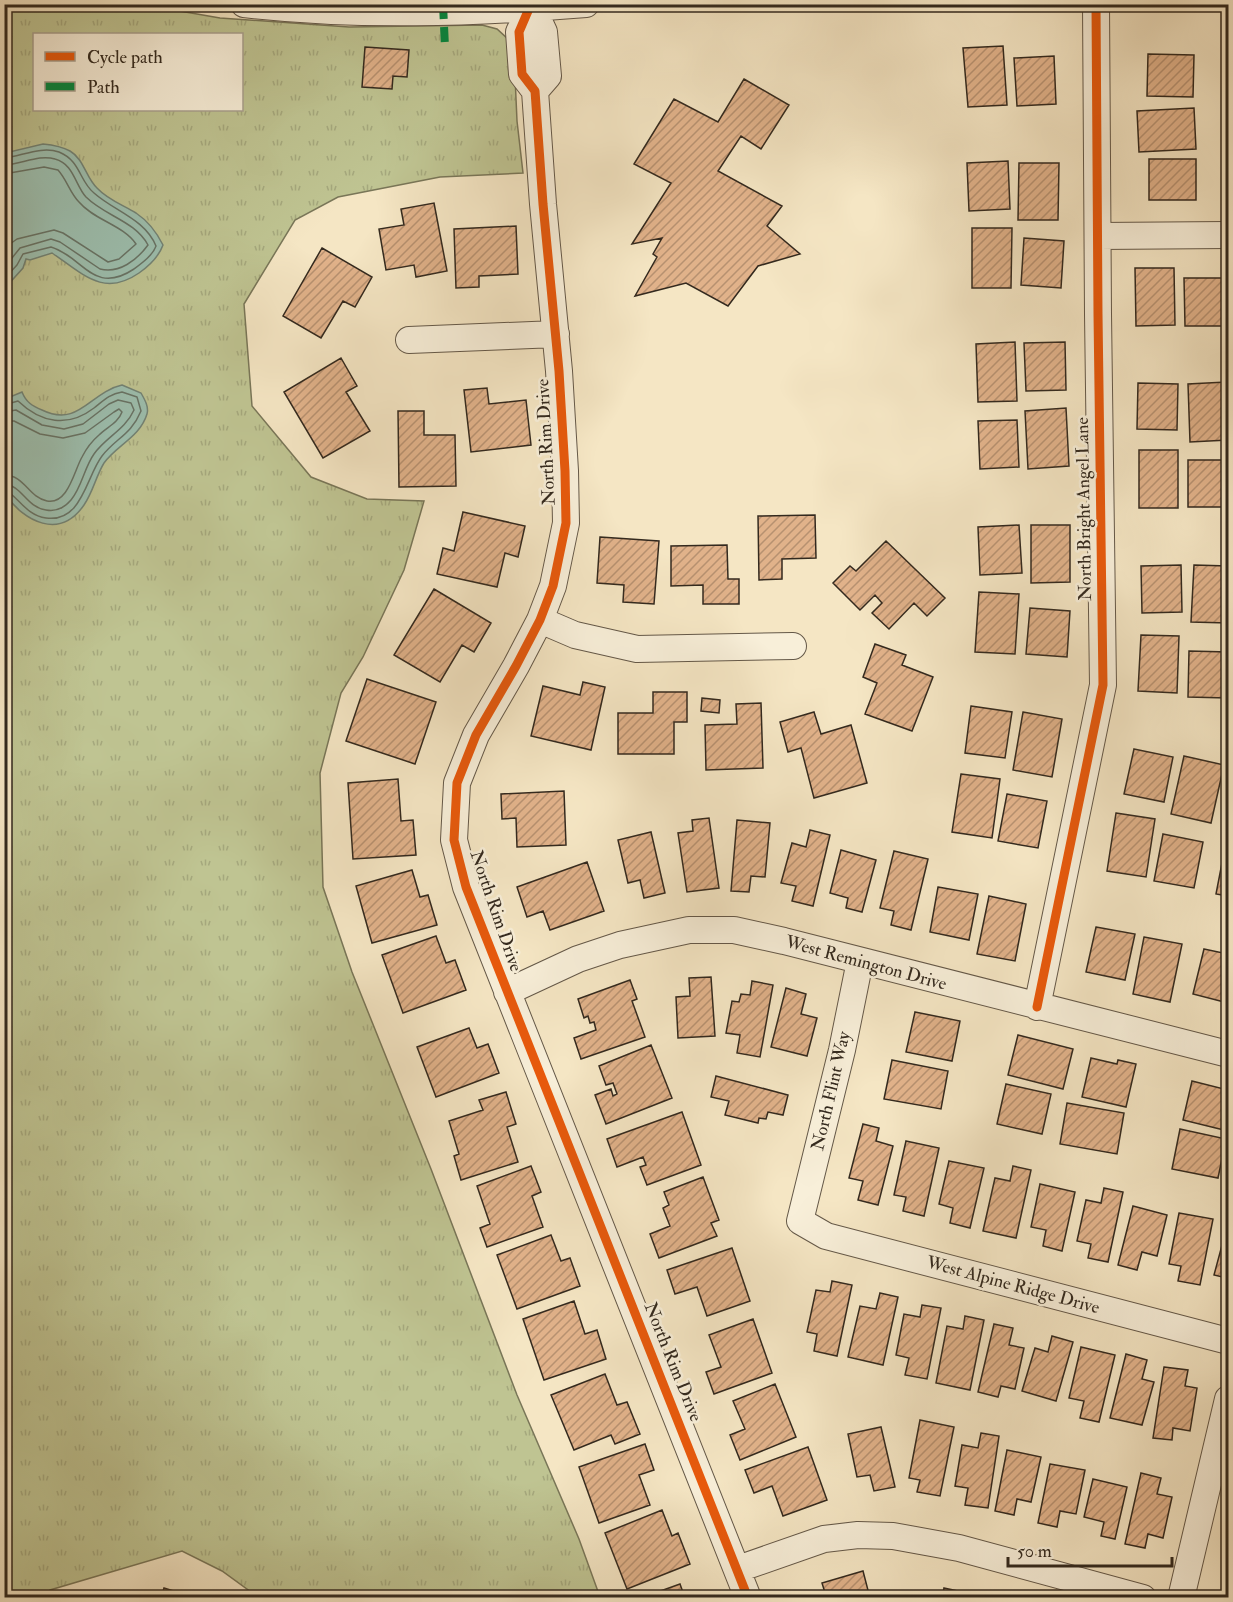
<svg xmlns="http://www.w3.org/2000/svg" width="1233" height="1602" viewBox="0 0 1233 1602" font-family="'IM FELL Double Pica',serif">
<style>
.grass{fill:url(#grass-tufts);stroke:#797658;stroke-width:1.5;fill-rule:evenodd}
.water{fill:#9dc0b0;stroke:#738476;stroke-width:1.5}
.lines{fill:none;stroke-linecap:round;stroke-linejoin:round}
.shore{stroke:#687467;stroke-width:1.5}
.building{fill:url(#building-hatch);stroke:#33291e;stroke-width:1.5}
.minor-casing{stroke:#645848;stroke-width:28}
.minor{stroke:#f8efd9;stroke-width:26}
.quiet{stroke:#00873e;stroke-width:8;stroke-dasharray:15 8;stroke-linecap:butt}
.cycleway-casing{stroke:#f8efd9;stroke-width:13}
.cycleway{stroke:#e8590c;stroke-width:9}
.labels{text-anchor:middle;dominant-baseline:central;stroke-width:5;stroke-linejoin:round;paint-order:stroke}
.street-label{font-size:18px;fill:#33291e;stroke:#f8efd9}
</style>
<defs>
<pattern id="grass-tufts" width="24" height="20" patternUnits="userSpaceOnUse" patternTransform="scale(1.5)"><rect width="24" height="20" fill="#bfc492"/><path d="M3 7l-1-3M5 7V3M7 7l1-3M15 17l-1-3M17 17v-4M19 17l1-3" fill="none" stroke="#a5a87d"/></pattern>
<pattern id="building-hatch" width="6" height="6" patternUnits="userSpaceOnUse" patternTransform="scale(1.5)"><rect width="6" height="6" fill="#e1b28a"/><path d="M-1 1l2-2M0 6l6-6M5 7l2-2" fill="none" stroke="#b79170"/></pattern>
</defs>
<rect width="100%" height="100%" fill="#f5e6c4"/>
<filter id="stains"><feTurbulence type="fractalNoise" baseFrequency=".00333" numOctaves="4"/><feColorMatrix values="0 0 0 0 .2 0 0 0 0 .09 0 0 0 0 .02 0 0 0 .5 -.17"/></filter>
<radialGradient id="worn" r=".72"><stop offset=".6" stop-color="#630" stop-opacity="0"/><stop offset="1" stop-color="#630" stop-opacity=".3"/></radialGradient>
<path class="grass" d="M5,5H145L220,18L349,27L482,25L497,29L509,40L515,76L517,121L523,173L440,177L338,197L295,220L244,304L252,406L311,477L367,499L424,501L404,570L363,657L341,693L320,773L323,887L352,972L431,1169L517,1395L579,1539L600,1597H258L222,1571L182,1551L50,1590L43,1597L5,1598ZM34,34H242V110H34Z"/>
<path class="water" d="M43,144C53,145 61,146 70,151C84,159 86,178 97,188C108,200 123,205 136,213C148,221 157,233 163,245C159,256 149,266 139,273C103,298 82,273 52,253L30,260L26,259L23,268L5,288V153Z
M122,385L141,393C145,400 149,407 147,414C140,437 117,445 104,463C96,476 93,492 84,505C60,540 24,522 5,494V399L22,392C26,402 32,406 42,410C79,428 90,392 122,385Z"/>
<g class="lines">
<path class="shore" d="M4,158C22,156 41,146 59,152C81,161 79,181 94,193C114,211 145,219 156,246C153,255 142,263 134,269C93,296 84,257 51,247L23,254L17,265L4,279
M4,165C21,165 38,154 55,159C74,164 75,185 86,197C105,216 135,221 148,245C137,260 119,274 100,269L60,242L51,239L20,248L4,268
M4,174L44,167L58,170C67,180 70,193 79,202C94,220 123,225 136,244L119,259L108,262L63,233L54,230L17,239L10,244L4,252
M4,405L18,401C41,423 68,428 94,408C103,401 109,394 122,392L137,397L141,411C131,435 116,438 102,456C86,477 82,523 46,518C24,515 16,492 4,491
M4,412L16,410L42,425L64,429L83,424L109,404L118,400L131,403L134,410C125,430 106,437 94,454C84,468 82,487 71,500C65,507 56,512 46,510C26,507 22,485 4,484
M4,421H14L40,434L63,438L85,433L114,412L119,409L122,412C118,423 107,427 99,435C92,441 86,449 82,457C74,471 68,505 47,501C28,497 25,475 4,475"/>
</g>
<path class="building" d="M1003,46L1007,105L968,107L963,48Z
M365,47L409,50L407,77L393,76L392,89L362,87Z
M1148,54L1194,55L1193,97L1147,96Z
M1054,56L1056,104L1017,106L1014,58Z
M744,79L789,105L761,149L741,136L718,171L782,206L767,226L800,254L758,266L728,306L686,283L635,296L657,257L653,254L662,238L632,244L671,183L634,164L674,99L718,122Z
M1194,108L1196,149L1139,152L1137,111Z
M1149,159H1196V200H1149Z
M1008,161L1010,209L969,211L967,163Z
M1019,163H1059L1058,220H1018Z
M434,203L447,271L416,277L414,265L386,270L379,229L404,225L401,209Z
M516,226L518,274L479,276V287L456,288L454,229Z
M972,228H1012L1011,288H972Z
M1024,238L1064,241L1061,288L1021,285Z
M322,248L372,277L355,307L343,301L321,338L283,316Z
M1135,268H1174L1175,325L1136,326Z
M1184,278H1225V326H1185Z
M1015,342L1017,401L978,402L976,344Z
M1065,342L1066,390L1026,391L1024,343Z
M341,358L357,386L346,392L370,431L323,458L284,392Z
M1226,382L1228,440L1190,442L1188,384Z
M1138,383L1178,384L1177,430L1137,429Z
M487,388L489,404L526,400L531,445L471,452L464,390Z
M1066,408L1069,466L1028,469L1025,411Z
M398,411H424V435H455L456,486L399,487Z
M1017,420L1019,467L980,469L978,421Z
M1139,450H1178V508H1139Z
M1188,460H1228V507H1188Z
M463,512L525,526L518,557L505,553L497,587L437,574L443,548L454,551Z
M815,515L816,558L782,559V579L759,580L758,516Z
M1019,525L1022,573L980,575L978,527Z
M1031,525H1070V582L1031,583Z
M600,537L659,541L654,604L623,602L624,585L597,583Z
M886,541L945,598L927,616L914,603L889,629L872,613L882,603L875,595L860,610L833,583L850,566L856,571Z
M727,545L728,579H739V604H703V585L671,586V546Z
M1181,565L1182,612L1142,613L1141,566Z
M1194,565L1228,566V623L1191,622Z
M434,589L491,623L474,652L462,645L440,682L394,655Z
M979,592L1019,594L1015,654L975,652Z
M1030,608L1070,611L1067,657L1026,654Z
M1141,635L1179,636L1177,693L1138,691Z
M875,644L906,655L902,665L933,677L912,731L865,714L877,683L863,677Z
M1189,651L1228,652L1227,698L1188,697Z
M367,679L436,702L415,764L346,741Z
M583,682L605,687L591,750L531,736L543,686L580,695Z
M653,692H687V722H674V754H618V713H653Z
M702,698L720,700L719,713L701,711Z
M761,703L763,768L706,770L705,725L737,724L736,704Z
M971,706L1012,712L1005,758L965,753Z
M814,712L821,734L851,725L867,783L814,798L801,748L788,752L780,722Z
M1023,712L1062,719L1052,777L1013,770Z
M1134,749L1173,757L1164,802L1124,794Z
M1184,756L1224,765L1211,823L1171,814Z
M961,774L1000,779L992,838L952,832Z
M398,779L401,821L413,820L416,855L353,859L348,783Z
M564,791L566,845L517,847L516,818L502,819L501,794Z
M1007,794L1047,801L1038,848L998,841Z
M1116,813L1155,819L1146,877L1107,871Z
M709,818L719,888L687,892L678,833L693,831L692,820Z
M737,820L770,823L765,877L751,876L749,892L731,891Z
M810,830L830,835L813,906L792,901L796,886L781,883L792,843L806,847Z
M651,832L665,893L644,898L640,880L628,883L618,840Z
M1163,834L1203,842L1194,888L1154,881Z
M1227,837H1228V896L1216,894Z
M841,850L876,860L862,912L846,908L848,898L830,893Z
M894,851L928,859L911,930L891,925L894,911L880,908Z
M587,862L604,911L550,930L543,911L527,917L517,887Z
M412,870L420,897L428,895L437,925L372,943L356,886Z
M938,887L978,894L969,940L930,932Z
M989,896L1026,904L1015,961L977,954Z
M1096,927L1135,934L1125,980L1086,972Z
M436,936L446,963L455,960L466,990L403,1013L382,955Z
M1144,937L1182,944L1170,1002L1133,994Z
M1204,949L1228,954V1003L1193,994Z
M711,977L715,1036L678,1038L676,997L690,996L689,978Z
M630,980L637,999L632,1001L645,1037L581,1059L574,1038L596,1030L594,1022L590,1023L588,1016L584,1018L578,999Z
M752,981L773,985L760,1057L737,1053L740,1035L726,1033L732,1001L739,1002L741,994L750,995Z
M786,988L806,994L801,1014L817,1018L807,1056L771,1047Z
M915,1012L960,1021L952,1061L906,1052Z
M469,1028L477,1048L488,1044L499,1073L436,1097L417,1047Z
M1018,1035L1073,1049L1063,1089L1008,1075Z
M651,1045L672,1098L606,1124L595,1095L611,1089L613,1096L617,1094L613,1083L606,1085L599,1066Z
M1091,1058L1117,1064L1118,1060L1136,1064L1126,1107L1082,1097Z
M892,1060L948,1071L941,1109L884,1099Z
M716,1076L788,1095L783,1115L768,1112L766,1119L759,1118L758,1123L725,1115L729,1101L711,1097Z
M1192,1081L1228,1090V1131L1183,1120Z
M1006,1084L1051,1094L1042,1134L997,1124Z
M506,1092L516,1124L507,1127L518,1162L461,1180L454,1156L459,1154L449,1121L483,1110L479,1100Z
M1067,1103L1124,1113L1117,1154L1060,1144Z
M682,1112L701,1165L647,1185L640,1167L646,1165L643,1157L617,1167L607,1139Z
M863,1124L879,1128L876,1141L893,1146L878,1205L858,1200L863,1181L849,1178Z
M1180,1129L1226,1139L1218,1178L1172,1169Z
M906,1141L939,1148L924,1216L903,1211L906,1197L894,1195Z
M949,1161L984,1168L970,1228L950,1223L953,1208L939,1204Z
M531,1166L541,1192L532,1196L543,1227L487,1247L480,1228L490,1224L477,1186Z
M1013,1166L1031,1170L1016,1238L983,1231L995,1178L1010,1181Z
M703,1177L719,1220L711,1223L717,1236L659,1258L650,1234L670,1226L663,1208L669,1205L664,1192Z
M1040,1184L1075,1192L1062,1251L1043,1246L1046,1230L1031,1227Z
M1104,1188L1123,1192L1108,1262L1088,1258L1091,1244L1077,1241L1086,1200L1101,1203Z
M1133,1206L1167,1215L1157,1256L1142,1252L1137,1270L1118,1265Z
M1179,1213L1213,1219L1200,1285L1178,1281L1181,1266L1169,1264Z
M1225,1234L1228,1235V1293L1224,1292L1227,1278L1214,1275Z
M551,1235L561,1261L570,1258L580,1286L517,1309L497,1255Z
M732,1248L750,1301L707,1316L697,1287L675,1294L667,1270Z
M832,1281L852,1285L837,1356L814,1351L817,1334L807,1332L816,1290L830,1292Z
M880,1293L898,1297L883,1365L848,1357L860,1306L876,1309Z
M574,1301L585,1334L597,1330L606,1359L544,1380L523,1319Z
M922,1305L941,1308L927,1379L905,1375L909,1358L896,1355L904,1314L920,1317Z
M965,1316L984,1320L970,1390L936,1383L947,1326L963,1329Z
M753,1319L772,1373L714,1394L706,1372L721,1367L709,1335Z
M994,1324L1013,1328L1009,1345L1024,1348L1015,1389L1001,1386L998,1397L978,1392Z
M1052,1336L1073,1342L1056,1401L1022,1391L1035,1348L1048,1352Z
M1081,1347L1115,1355L1099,1422L1080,1418L1084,1401L1069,1398Z
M1126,1354L1147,1360L1142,1379L1154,1382L1142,1425L1110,1418Z
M1164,1367L1188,1370L1185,1386L1197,1388L1190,1431L1173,1428L1172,1440L1153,1438Z
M605,1374L617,1405L627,1402L640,1434L615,1444L611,1435L574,1450L551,1395Z
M775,1384L796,1437L740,1460L730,1435L745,1429L733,1401Z
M920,1420L954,1427L940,1496L917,1492L920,1480L909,1478Z
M881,1427L895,1487L874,1491L870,1475L857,1477L848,1434Z
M981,1433L999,1436L988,1508L965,1505L968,1488L955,1486L962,1445L978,1448Z
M645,1444L654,1470L639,1475L650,1505L599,1523L579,1467Z
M808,1447L827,1500L783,1516L772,1486L754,1493L745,1470Z
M1007,1450L1041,1457L1031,1502L1017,1499L1014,1515L995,1511Z
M1050,1464L1085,1470L1076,1514L1060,1511L1057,1527L1038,1523Z
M1141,1473L1161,1478L1157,1494L1172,1497L1163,1538L1148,1534L1145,1548L1125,1544Z
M1093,1479L1127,1487L1115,1539L1101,1536L1104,1522L1084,1517Z
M662,1510L672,1536L678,1533L690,1564L627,1589L605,1533Z
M863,1571L870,1598H821L826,1596L822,1583Z
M680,1584L685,1598H641Z
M164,1588L196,1598H161Z
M944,1588L963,1592L962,1598H942Z"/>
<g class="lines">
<defs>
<path id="minor" d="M244,4C357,17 473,13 586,4
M531,4L544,32L548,76L535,91
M531,8L519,32L522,74L535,91L543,204L559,371L565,471L566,523L553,586L540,620L516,666L476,735L457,783L454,840L466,887L748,1598
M1098,236L1228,235
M409,340L556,334
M540,620L575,635L637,649L793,646
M860,961L842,1050L800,1221L826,1236L1228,1341
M507,992L578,959L620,945L689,930H734L784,941L1228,1054
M1037,1007L1103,685L1098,314L1096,4
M738,1569L824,1539L858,1535L893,1536L959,1548L1143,1598
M1181,1598L1228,1399"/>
</defs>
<use href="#minor" class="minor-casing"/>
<use href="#minor" class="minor"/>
<path class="quiet" d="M443,4L445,47"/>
<defs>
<path id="cycleway" d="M531,4L519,32L522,74L535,91L543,204L559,371L565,471L566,523L553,586L540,620L516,666L476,735L457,783L454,840L466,887L748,1598
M1037,1007L1103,685L1098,314L1096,4"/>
</defs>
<use href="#cycleway" class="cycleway-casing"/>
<use href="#cycleway" class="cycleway"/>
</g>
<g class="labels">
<g class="street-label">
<text transform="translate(546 442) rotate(-93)">North Rim Drive</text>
<text transform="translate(1084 509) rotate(-91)">North Bright Angel Lane</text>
<text transform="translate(496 911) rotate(71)">North Rim Drive</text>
<text transform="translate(866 963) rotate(15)">West Remington Drive</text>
<text transform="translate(831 1091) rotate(-77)">North Flint Way</text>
<text transform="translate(1013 1285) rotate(15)">West Alpine Ridge Drive</text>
<text transform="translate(673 1362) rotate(68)">North Rim Drive</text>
</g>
</g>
<rect width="1233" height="1602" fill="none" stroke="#f5e6c4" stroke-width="24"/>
<rect x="6" y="6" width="1221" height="1590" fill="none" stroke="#33291e" stroke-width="3"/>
<rect x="12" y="12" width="1209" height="1578" fill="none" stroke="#33291e" stroke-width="1.5"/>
<rect x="33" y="33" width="210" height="78" fill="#f8efd9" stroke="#a9a08e" stroke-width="1.5"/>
<rect x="45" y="52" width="30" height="9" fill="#e8590c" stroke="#a9a08e" stroke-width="1.5"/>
<text x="87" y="63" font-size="18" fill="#33291e">Cycle path</text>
<rect x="45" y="82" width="30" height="9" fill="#00873e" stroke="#a9a08e" stroke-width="1.5"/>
<text x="87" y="93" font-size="18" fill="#33291e">Path</text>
<path d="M1008 1557v9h164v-9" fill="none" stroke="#33291e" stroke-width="3"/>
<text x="1017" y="1557" font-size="18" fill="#33291e" stroke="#f8efd9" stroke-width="4.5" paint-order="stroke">50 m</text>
<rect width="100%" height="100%" filter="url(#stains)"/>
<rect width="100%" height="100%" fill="url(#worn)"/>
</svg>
